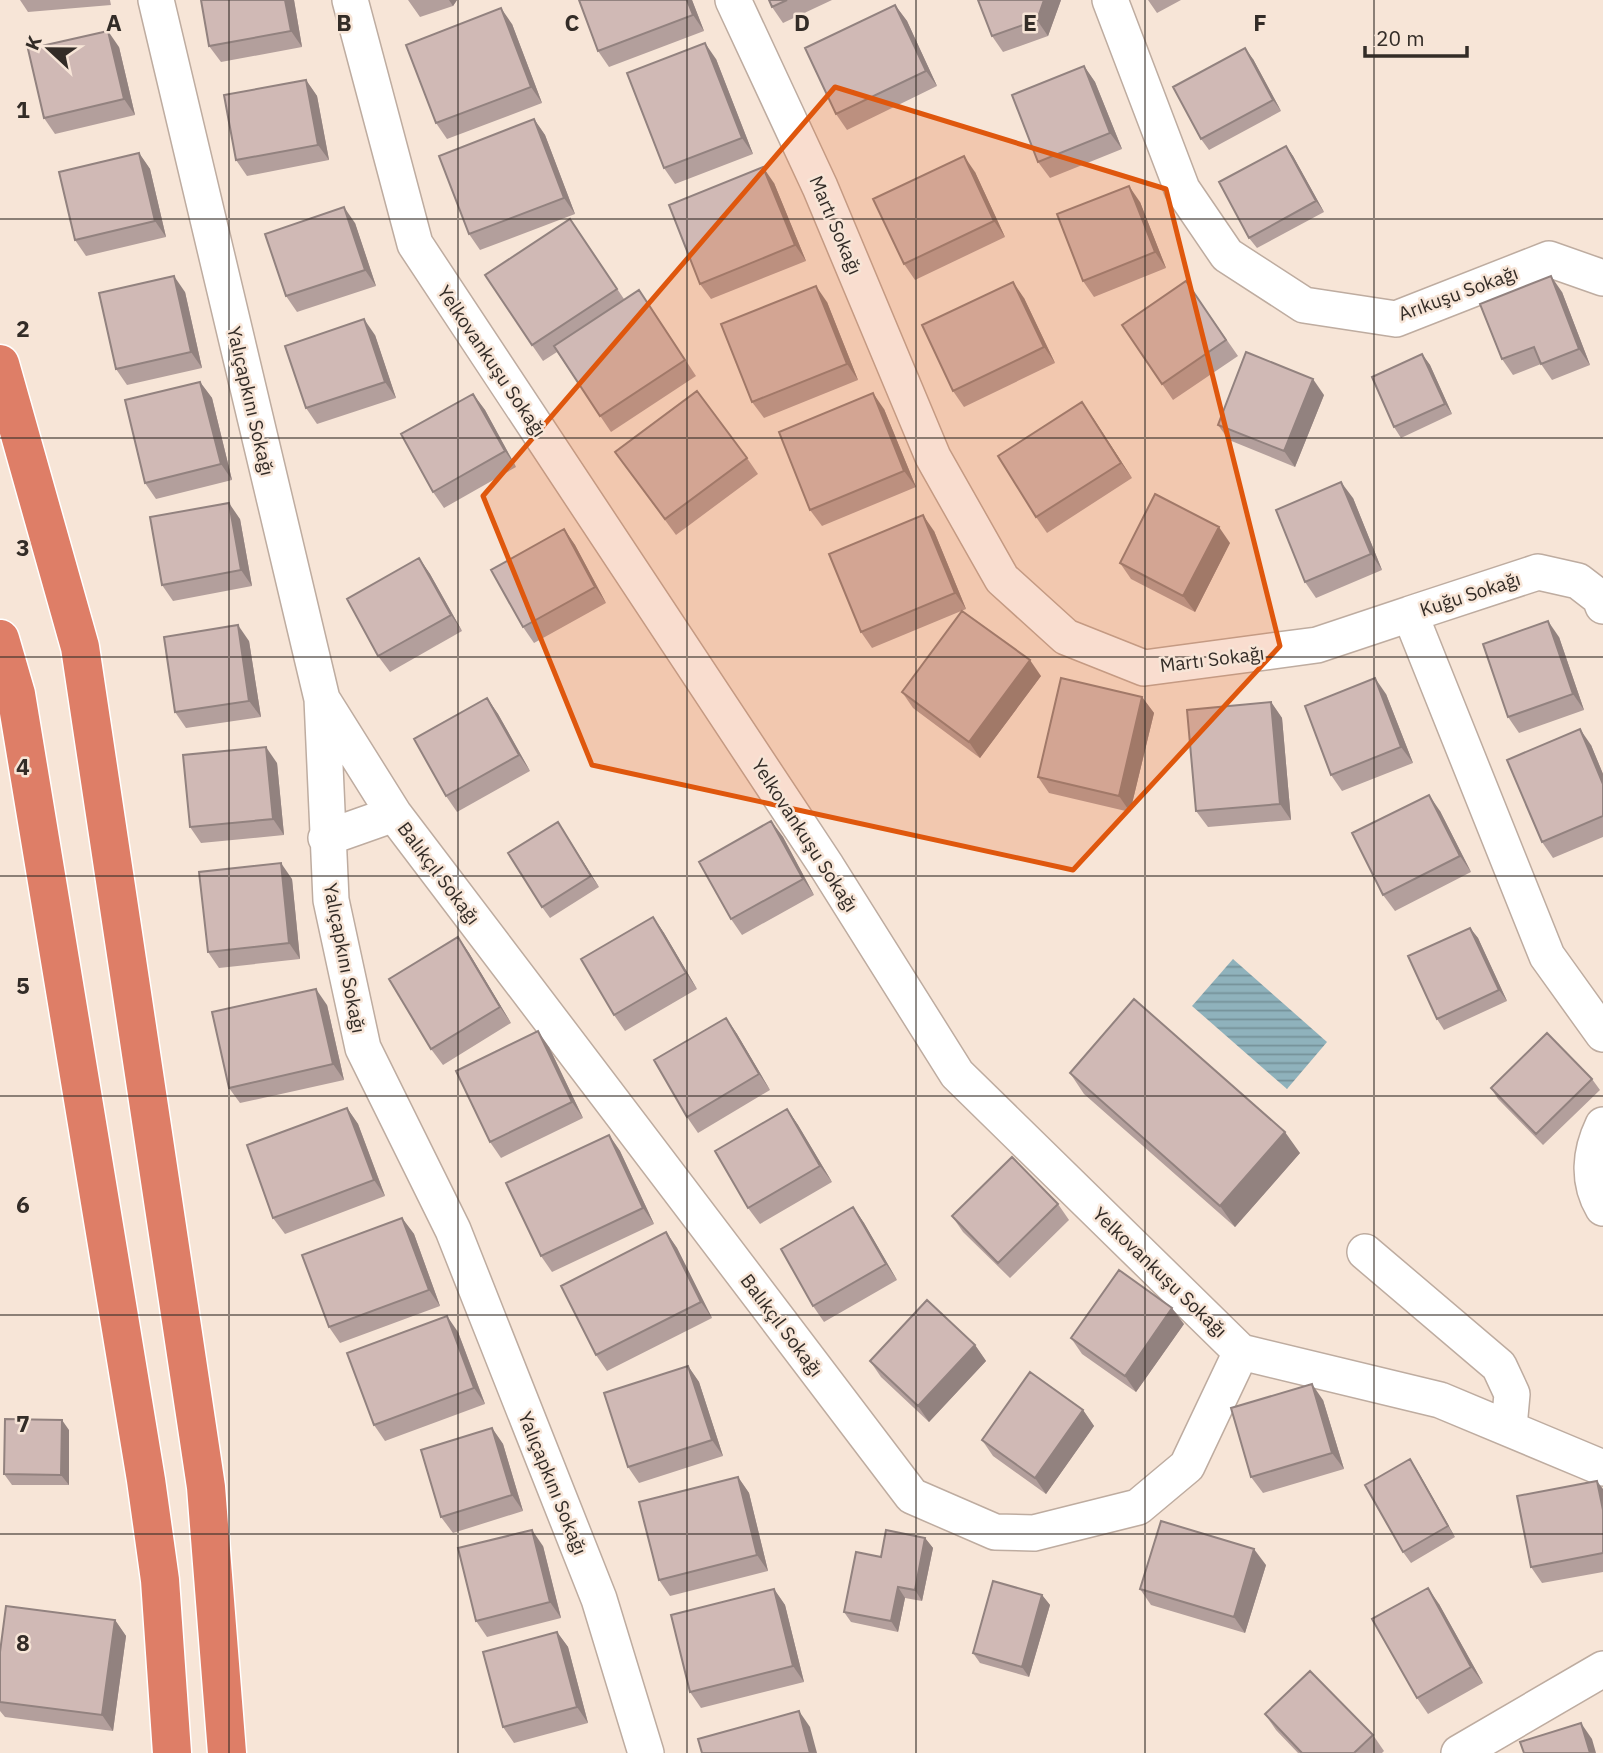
<svg xmlns="http://www.w3.org/2000/svg" width="1603" height="1753" viewBox="0 0 1603 1753" font-family="'IBM Plex Sans',sans-serif">
<style>
.water{fill:url(#water-rules)}
.lines{fill:none;stroke-linecap:round;stroke-linejoin:round}
.minor-casing{stroke:#beaca0;stroke-width:38}
.trunk-casing{stroke:#fff;stroke-width:41}
.minor{stroke:#fff;stroke-width:35}
.trunk{stroke:#de7e67;stroke-width:38}
.wall{fill:#b39f9c}
.shaded-wall{fill:#92827f}
.building{fill:#d0b9b5;stroke:#92827f;stroke-width:2}
.marked{fill:#df570d;fill-opacity:0.2;stroke:#df570d;stroke-width:5;stroke-linejoin:round}
.grid{fill:none;stroke:#332c27;stroke-width:2;stroke-opacity:0.55}
.labels{text-anchor:middle;dominant-baseline:central;stroke-width:5;stroke-linejoin:round;paint-order:stroke}
.street-label{font-size:19px;fill:#332c27;stroke:#f7e5d7}
.grid-label{font-size:23px;text-anchor:middle;font-weight:bold;fill:#332c27;stroke:#f7e5d7;stroke-width:5;stroke-linejoin:round;paint-order:stroke}
</style>
<defs>
<pattern id="water-rules" width="6" height="5" patternUnits="userSpaceOnUse" patternTransform="scale(1.75)"><rect width="6" height="5" fill="#8fb2bc"/><path d="M0 2.5h6" fill="none" stroke="#759199"/></pattern>
</defs>
<rect width="100%" height="100%" fill="#f7e5d7"/>
<path class="water" d="M1233,959L1327,1042L1287,1089L1192,1006Z"/>
<g class="lines">
<defs>
<path id="minor" d="M156,0L322,699L331,900L363,1048L453,1230L599,1599L646,1753
M350,0L415,244L827,867L957,1074L1241,1352L1440,1400L1603,1468
M733,0L820,187L933,457L1002,579L1066,637L1144,668L1317,645L1410,614L1547,956L1603,1034
M1110,0L1182,189L1227,255L1304,305L1396,319L1549,259L1603,278
M1410,614L1538,572L1578,581L1600,598L1603,606
M322,699L394,814L912,1496L995,1532L1034,1533L1138,1507L1187,1466L1241,1352
M326,838L394,814
M1603,1125C1590,1152 1587,1181 1603,1208
M1365,1252L1499,1366L1512,1394L1509,1427
M1459,1753L1603,1669"/>
<path id="trunk" d="M0,364L80,647L206,1487L227,1753
M0,639L16,694L146,1480L160,1580L172,1753"/>
</defs>
<use href="#minor" class="minor-casing"/>
<use href="#trunk" class="trunk-casing"/>
<use href="#minor" class="minor"/>
<use href="#trunk" class="trunk"/>
</g>
<path class="wall" d="M20,0H110L111,5L28,12Z
M201,0H294L302,47L221,62L209,46Z
M408,0H457L453,6L420,17Z
M579,0H692L704,31L609,67L598,51Z
M769,0H832L783,23L772,7Z
M1061,0L1048,36L1003,52L992,36Z
M1148,0H1181L1157,13Z
M895,5L907,21L937,86L847,130L836,114Z
M512,24L542,103L447,139L436,123Z
M119,47L135,115L55,134L44,118Z
M716,59L753,154L675,184L664,168Z
M1253,59L1281,111L1209,150L1201,139Z
M1084,66L1095,82L1122,149L1050,178L1038,162Z
M306,80L317,96L329,160L247,176L236,160Z
M534,119L545,135L575,214L480,250L469,234Z
M1286,146L1293,156L1324,212L1257,248L1249,238Z
M139,153L150,169L166,237L86,256L75,240Z
M975,172L1005,237L915,280L904,264Z
M774,183L806,261L711,299L700,284Z
M1140,202L1166,268L1094,297L1083,281Z
M570,219L624,299L650,306L696,376L611,432L557,352L543,361L532,345Z
M355,223L376,286L297,312L286,296Z
M1186,281L1238,356L1173,400L1122,325Z
M185,292L202,368L127,385L116,369Z
M1562,292L1590,365L1552,380L1541,364L1513,375L1502,359Z
M1024,298L1055,363L964,407L953,391Z
M827,302L858,380L764,418L752,402Z
M375,335L396,398L317,424L306,408Z
M1422,354L1430,365L1452,414L1401,438L1394,427Z
M200,382L212,398L232,480L156,499L145,483Z
M473,394L485,410L516,467L444,508L433,492Z
M1324,395L1295,467L1229,440L1218,425Z
M884,409L916,487L822,526L810,510Z
M1093,418L1132,478L1047,533L1036,517Z
M615,452L747,458L758,474L676,535Z
M1353,498L1382,570L1316,598L1305,582Z
M240,519L252,586L173,601L162,585Z
M564,529L575,545L606,603L534,643L523,627Z
M934,531L966,609L872,648L861,632Z
M1230,543L1195,612L1131,579L1120,563Z
M419,558L430,574L462,631L390,672L378,656Z
M1559,637L1584,710L1519,733L1508,717Z
M249,641L261,717L186,728L175,712Z
M1041,676L980,758L913,708L902,692Z
M1386,694L1413,763L1342,791L1331,775Z
M1142,697L1154,713L1130,812L1049,793L1038,777Z
M487,698L498,714L530,771L457,812L446,796Z
M1271,702L1282,718L1291,820L1208,827L1196,811Z
M1591,745L1603,774V837L1553,858L1542,842Z
M277,763L284,835L201,843L190,827Z
M1440,811L1471,872L1395,911L1383,895Z
M771,821L783,837L814,895L742,935L731,919Z
M558,822L599,887L550,918L542,907Z
M292,879L300,959L219,968L208,952Z
M653,917L664,933L697,989L625,1031L614,1015Z
M1470,928L1478,938L1507,1001L1444,1030L1437,1019Z
M458,937L469,953L511,1023L443,1065L431,1049Z
M327,1005L344,1080L240,1103L229,1088Z
M726,1018L737,1034L770,1090L698,1133L687,1117Z
M549,1047L583,1118L501,1158L490,1142Z
M1070,1073L1300,1153L1235,1227L1084,1094Z
M1592,1079L1600,1090L1543,1145L1498,1099L1491,1088Z
M347,1108L358,1124L385,1196L285,1234L273,1218Z
M787,1109L798,1125L832,1182L760,1224L748,1208Z
M609,1135L620,1151L654,1224L552,1272L541,1256Z
M1058,1204L1069,1220L1010,1278L963,1232L952,1216Z
M853,1207L864,1223L897,1280L824,1322L813,1306Z
M402,1218L414,1234L440,1306L340,1343L329,1327Z
M666,1232L677,1248L712,1318L607,1371L596,1355Z
M1184,1324L1136,1392L1082,1354L1071,1338Z
M458,1332L485,1404L385,1441L374,1425Z
M975,1345L986,1361L929,1422L881,1377L870,1361Z
M688,1366L699,1382L723,1456L639,1483L628,1467Z
M1323,1400L1344,1469L1263,1493L1251,1477Z
M1083,1410L1094,1426L1046,1494L993,1456L982,1440Z
M492,1428L503,1444L523,1511L453,1533L441,1517Z
M69,1430V1485H12L4,1474Z
M1410,1459L1417,1470L1455,1537L1411,1563L1403,1552Z
M738,1477L749,1493L768,1571L670,1596L659,1580Z
M1603,1489V1572L1542,1583L1531,1567Z
M925,1538L933,1548L922,1601L905,1598L898,1632L851,1622L844,1612L881,1557Z
M543,1546L561,1618L487,1637L476,1621Z
M1266,1565L1245,1633L1151,1605L1140,1589Z
M774,1589L785,1605L804,1682L701,1708L690,1692Z
M1042,1595L1050,1605L1029,1677L980,1663L973,1653Z
M1439,1604L1483,1683L1428,1714L1417,1698Z
M115,1620L126,1636L113,1731L5,1717L0,1711V1652Z
M557,1632L568,1647L588,1723L514,1743L503,1727Z
M1265,1714L1373,1735L1384,1751L1382,1753H1298L1276,1730Z"/>
<path class="shaded-wall" d="M285,0H294L302,47L291,31Z
M449,0H457L453,6Z
M687,0H692L704,31L693,15Z
M1044,0H1061L1048,36L1037,20Z
M895,5L907,21L937,86L926,71Z
M501,8L512,24L542,103L531,87Z
M108,31L119,47L135,115L124,99Z
M705,43L716,59L753,154L742,138Z
M1245,48L1253,59L1281,111L1273,100Z
M1084,66L1095,82L1122,149L1110,133Z
M306,80L317,96L329,160L318,145Z
M534,119L545,135L575,214L564,198Z
M1286,146L1293,156L1324,212L1316,201Z
M139,153L150,169L166,237L155,221Z
M964,156L975,172L1005,237L994,221Z
M763,167L774,183L806,261L795,245Z
M1129,186L1140,202L1166,268L1155,252Z
M344,207L355,223L376,286L365,270Z
M174,276L185,292L202,368L191,352Z
M1551,276L1562,292L1590,365L1579,349Z
M1013,282L1024,298L1055,363L1044,347Z
M816,286L827,302L858,380L847,364Z
M364,319L375,335L396,398L385,382Z
M1422,354L1430,365L1452,414L1445,404Z
M1313,379L1324,395L1295,467L1284,451Z
M200,382L212,398L232,480L221,464Z
M873,393L884,409L916,487L904,471Z
M473,394L485,410L516,467L505,451Z
M1082,402L1093,418L1132,478L1121,463Z
M1341,482L1353,498L1382,570L1371,554Z
M229,503L240,519L252,586L241,570Z
M923,515L934,531L966,609L955,593Z
M1219,527L1230,543L1195,612L1183,596Z
M564,529L575,545L606,603L595,587Z
M419,558L430,574L462,631L451,615Z
M1548,621L1559,637L1584,710L1573,694Z
M238,625L249,641L261,717L249,701Z
M1030,660L1041,676L980,758L969,742Z
M1375,678L1386,694L1413,763L1401,747Z
M1142,697L1154,713L1130,812L1119,796Z
M487,698L498,714L530,771L519,755Z
M1271,702L1282,718L1291,820L1280,804Z
M1580,729L1591,745L1603,774V784Z
M266,747L277,763L284,835L273,819Z
M1429,795L1440,811L1471,872L1460,856Z
M771,821L783,837L814,895L803,879Z
M558,822L565,833L599,887L591,876Z
M281,863L292,879L300,959L289,943Z
M653,917L664,933L697,989L686,973Z
M1470,928L1478,938L1507,1001L1499,990Z
M458,937L469,953L511,1023L500,1007Z
M316,989L327,1005L344,1080L333,1064Z
M726,1018L737,1034L770,1090L759,1074Z
M538,1031L549,1047L583,1118L572,1102Z
M347,1108L358,1124L385,1196L374,1180Z
M787,1109L798,1125L832,1182L820,1166Z
M1285,1132L1300,1153L1235,1227L1220,1206Z
M609,1135L620,1151L654,1224L643,1208Z
M853,1207L864,1223L897,1280L886,1264Z
M402,1218L414,1234L440,1306L429,1290Z
M666,1232L677,1248L712,1318L701,1302Z
M1172,1308L1184,1324L1136,1392L1125,1376Z
M447,1316L458,1332L485,1404L474,1388Z
M975,1345L986,1361L929,1422L918,1406Z
M688,1366L699,1382L723,1456L712,1440Z
M1312,1384L1323,1400L1344,1469L1332,1453Z
M1083,1410L1094,1426L1046,1494L1035,1478Z
M62,1420L69,1430V1485L61,1475Z
M492,1428L503,1444L523,1511L512,1495Z
M1410,1459L1417,1470L1455,1537L1448,1526Z
M738,1477L749,1493L768,1571L757,1555Z
M1597,1481L1603,1489V1510Z
M532,1530L543,1546L561,1618L550,1602Z
M925,1538L933,1548L922,1601L915,1590Z
M1254,1549L1266,1565L1245,1633L1234,1617Z
M898,1587L905,1598L898,1632L891,1621Z
M1428,1588L1439,1604L1483,1683L1471,1667Z
M774,1589L785,1605L804,1682L793,1666Z
M1042,1595L1050,1605L1029,1677L1022,1667Z
M115,1620L126,1636L113,1731L102,1715Z
M557,1632L568,1647L588,1723L577,1707Z
M799,1711L810,1727L817,1753H810Z
M1581,1723L1592,1739L1596,1753H1590Z"/>
<path class="building" d="M201,0H285L291,31L209,46Z
M579,0H687L693,15L598,51Z
M769,0H787L772,7Z
M978,0H1044L1037,20L992,36Z
M895,5L926,71L836,114L805,48Z
M501,8L531,87L436,123L406,45Z
M108,31L124,99L44,118L28,49Z
M705,43L742,138L664,168L627,73Z
M1245,48L1273,100L1201,139L1173,87Z
M1084,66L1110,133L1038,162L1012,95Z
M306,80L318,145L236,160L224,95Z
M534,119L564,198L469,234L439,156Z
M1286,146L1316,201L1249,238L1219,182Z
M139,153L155,221L75,240L59,172Z
M964,156L994,221L904,264L873,199Z
M763,167L795,245L700,284L669,205Z
M1129,186L1155,252L1083,281L1057,214Z
M344,207L365,270L286,296L265,234Z
M570,219L617,289L532,345L485,275Z
M174,276L191,352L116,369L99,293Z
M1551,276L1579,349L1541,364L1534,347L1502,359L1480,304Z
M1186,281L1226,340L1162,384L1122,325Z
M1013,282L1044,347L953,391L922,325Z
M816,286L847,364L752,402L721,324Z
M639,290L685,360L600,416L554,346Z
M364,319L385,382L306,408L285,346Z
M1246,352L1313,379L1284,451L1218,425Z
M1422,354L1445,404L1394,427L1372,377Z
M200,382L221,464L145,483L125,400Z
M697,391L747,458L665,519L615,452Z
M873,393L904,471L810,510L779,432Z
M473,394L505,451L433,492L401,434Z
M1082,402L1121,463L1036,517L998,456Z
M1341,482L1371,554L1305,582L1276,510Z
M1155,494L1219,527L1183,596L1120,563Z
M229,503L241,570L162,585L150,517Z
M923,515L955,593L861,632L829,554Z
M564,529L595,587L523,627L491,570Z
M419,558L451,615L378,656L347,599Z
M962,611L1030,660L969,742L902,692Z
M1548,621L1573,694L1508,717L1483,644Z
M238,625L249,701L175,712L164,637Z
M1061,678L1142,697L1119,796L1038,777Z
M1375,678L1401,747L1331,775L1305,706Z
M487,698L519,755L446,796L414,739Z
M1271,702L1280,804L1196,811L1187,710Z
M1580,729L1603,784V816L1542,842L1507,760Z
M266,747L273,819L190,827L183,755Z
M1429,795L1460,856L1383,895L1352,833Z
M771,821L803,879L731,919L699,862Z
M558,822L591,876L542,907L508,853Z
M281,863L289,943L208,952L199,872Z
M653,917L686,973L614,1015L581,959Z
M1470,928L1499,990L1437,1019L1408,956Z
M458,937L500,1007L431,1049L389,979Z
M316,989L333,1064L229,1088L212,1012Z
M1134,999L1285,1132L1220,1206L1070,1073Z
M726,1018L759,1074L687,1117L654,1060Z
M538,1031L572,1102L490,1142L456,1071Z
M1547,1033L1592,1079L1536,1134L1491,1088Z
M347,1108L374,1180L273,1218L247,1145Z
M787,1109L820,1166L748,1208L715,1151Z
M609,1135L643,1208L541,1256L506,1183Z
M1012,1157L1058,1204L998,1263L952,1216Z
M853,1207L886,1264L813,1306L781,1249Z
M402,1218L429,1290L329,1327L302,1255Z
M666,1232L701,1302L596,1355L561,1286Z
M1119,1270L1172,1308L1125,1376L1071,1338Z
M927,1300L975,1345L918,1406L870,1361Z
M447,1316L474,1388L374,1425L347,1353Z
M688,1366L712,1440L628,1467L604,1393Z
M1030,1372L1083,1410L1035,1478L982,1440Z
M1312,1384L1332,1453L1251,1477L1231,1408Z
M5,1419L62,1420L61,1475L4,1474Z
M492,1428L512,1495L441,1517L421,1450Z
M1410,1459L1448,1526L1403,1552L1365,1485Z
M738,1477L757,1555L659,1580L639,1502Z
M1597,1481L1603,1510V1553L1531,1567L1517,1496Z
M1161,1521L1254,1549L1234,1617L1140,1589Z
M532,1530L550,1602L476,1621L458,1548Z
M886,1530L925,1538L915,1590L898,1587L891,1621L844,1612L856,1552L881,1557Z
M993,1581L1042,1595L1022,1667L973,1653Z
M1428,1588L1471,1667L1417,1698L1372,1619Z
M774,1589L793,1666L690,1692L671,1615Z
M6,1606L115,1620L102,1715L0,1702V1652Z
M557,1632L577,1707L503,1727L483,1652Z
M1310,1671L1373,1735L1354,1753H1302L1265,1714Z
M799,1711L810,1753H702L698,1739Z
M1581,1723L1590,1753H1524L1520,1742Z"/>
<path class="marked" d="M835,87L1166,189L1280,646L1073,870L592,765L483,496Z"/>
<path class="grid" d="M229,0V1753M458,0V1753M687,0V1753M916,0V1753M1145,0V1753M1374,0V1753M0,219H1603M0,438H1603M0,657H1603M0,876H1603M0,1096H1603M0,1315H1603M0,1534H1603"/>
<g class="labels">
<g class="street-label">
<text transform="translate(836 225) rotate(67)">Martı Sokağı</text>
<text transform="translate(1458 293) rotate(-20)">Arıkuşu Sokağı</text>
<text transform="translate(492 361) rotate(56)">Yelkovankuşu Sokağı</text>
<text transform="translate(251 401) rotate(77)">Yalıçapkını Sokağı</text>
<text transform="translate(1470 594) rotate(-18)">Kuğu Sokağı</text>
<text transform="translate(1212 659) rotate(-7)">Martı Sokağı</text>
<text transform="translate(805 835) rotate(57)">Yelkovankuşu Sokağı</text>
<text transform="translate(439 873) rotate(53)">Balıkçıl Sokağı</text>
<text transform="translate(345 958) rotate(79)">Yalıçapkını Sokağı</text>
<text transform="translate(1160 1272) rotate(44)">Yelkovankuşu Sokağı</text>
<text transform="translate(782 1325) rotate(53)">Balıkçıl Sokağı</text>
<text transform="translate(553 1483) rotate(68)">Yalıçapkını Sokağı</text>
</g>
</g>
<g class="grid-label">
<text x="114" y="31">A</text>
<text x="344" y="31">B</text>
<text x="572" y="31">C</text>
<text x="802" y="31">D</text>
<text x="1030" y="31">E</text>
<text x="1260" y="31">F</text>
<text x="23" y="118">1</text>
<text x="23" y="337">2</text>
<text x="23" y="556">3</text>
<text x="23" y="775">4</text>
<text x="23" y="994">5</text>
<text x="23" y="1213">6</text>
<text x="23" y="1432">7</text>
<text x="23" y="1651">8</text>
</g>
<g transform="translate(49 49) rotate(292)" stroke="#f7e5d7" stroke-width="5" paint-order="stroke">
<path d="M0-5L12 26L0 18L-12 26Z" fill="#332c27"/>
<text y="-10" font-size="19" font-weight="bold" text-anchor="middle" fill="#332c27">K</text>
</g>
<path d="M1365 46v10h102v-10" fill="none" stroke="#332c27" stroke-width="3.5"/>
<text x="1376" y="46" font-size="21" fill="#332c27" stroke="#f7e5d7" stroke-width="5" paint-order="stroke">20 m</text>
</svg>
